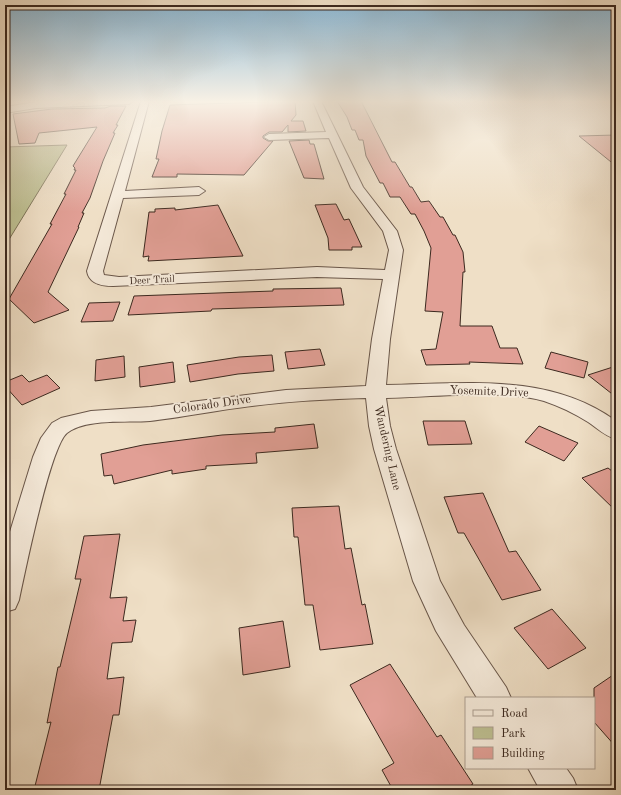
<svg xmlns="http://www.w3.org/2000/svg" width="621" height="795" viewBox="0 0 621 795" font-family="'Old Standard TT',serif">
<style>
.green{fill:#bec092;stroke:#7d7458}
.building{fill:#e19f95;stroke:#3c291f}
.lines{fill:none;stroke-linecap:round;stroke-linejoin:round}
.street-casing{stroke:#695649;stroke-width:2}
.street{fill:#f5eada;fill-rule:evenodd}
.labels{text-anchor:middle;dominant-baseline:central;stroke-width:4;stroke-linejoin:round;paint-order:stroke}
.far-street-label{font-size:10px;fill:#3c291f;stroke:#f5eada}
.street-label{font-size:12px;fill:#3c291f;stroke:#f5eada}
</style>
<rect width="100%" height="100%" fill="#efdfc6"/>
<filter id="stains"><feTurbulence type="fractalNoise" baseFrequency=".005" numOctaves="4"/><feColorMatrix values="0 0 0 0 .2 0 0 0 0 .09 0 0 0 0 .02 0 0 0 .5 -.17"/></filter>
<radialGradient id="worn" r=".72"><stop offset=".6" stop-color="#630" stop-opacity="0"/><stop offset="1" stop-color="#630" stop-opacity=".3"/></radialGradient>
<path class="green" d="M67,145L5,246V147Z"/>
<path class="building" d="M295,101L296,115L291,121H303L306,131L288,132V125L282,132H269L263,136V138L268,141H273L244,175L177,174V177H152L159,159H156L162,131L170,105Z
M337,101H361L392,162H395L410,187H412L421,202L429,201L440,217H443L453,235H455L463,252L465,272H463L460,326H492L500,348H517L523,364L469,362L470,364L426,365L421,350L436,349L443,312L425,311L431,248L424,231L415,214H411L400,197H390L383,183H380L366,156L363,140H359L355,130H352L347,117Z
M111,106H126L116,125H118L113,133H115L103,161L90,198L82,213H84L78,227H79L48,292L69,310L34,323L9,299L52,224H50L66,194H64L76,170H74L75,168L73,166L97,127L39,133L35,143L19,144L13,114L52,109L105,108Z
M616,135V166L579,136Z
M309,140L310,144H314L324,179L304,178L289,141Z
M336,204L344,220L349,219L362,247H352V250H329L328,238L315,205Z
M218,205L243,256L148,261L149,256L143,257L149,212H155V209L175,208V210Z
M341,288L344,305L212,309L211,311L128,315L134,296L273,291V289Z
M120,302L113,321L81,322L89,303Z
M320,349L325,365L288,369L285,352Z
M551,352L588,362L584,378L545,368Z
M272,355L274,371L238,374L190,382L187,365L239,357Z
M124,356L125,377L95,381L96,360Z
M173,362L175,382L140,387L139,367Z
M616,366V397L588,375Z
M22,375L29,382L47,375L60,388L22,405L5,386V382Z
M423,421H465L472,444L428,445Z
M314,424L318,448L256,453L257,463L206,466V469L172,474V470L114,484L112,475L104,476L101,454L143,445L222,435L275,432V428Z
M539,426L578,443L564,461L525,442Z
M608,468L616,474V511L582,478Z
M483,493L509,552L516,551L541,590L502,600L464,533H458L444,497Z
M339,506L345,549L351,548L362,605L365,604L373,644L320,650L313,605H305L298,537H294L292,508Z
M120,534L110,598L127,597L123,621L136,620L132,642L112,643L107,679L124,677L119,715H113L99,790H34L51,722L47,723L58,667H60L81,579H75L84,536Z
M552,609L586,648L548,669L514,628Z
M283,621L290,667L243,675L239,628Z
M390,664L437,737L441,735L473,784L463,790H393L382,770L394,763L350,685Z
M616,673V747L594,722V688Z"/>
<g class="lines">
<defs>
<path id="street" d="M68,101H133L129,104L36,108L5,113V107L36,102Z
M141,101H149L125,191L199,187L205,191L199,195L123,198L103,271L104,275L119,277L317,267L385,270L389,250L383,231L351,188L329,138L269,140L264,137L269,134L326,132L313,101H321L363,187L397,231L403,250L390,339L386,385C465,384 548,372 616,421V439C605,436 597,428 588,422C574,413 559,406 544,401C502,389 431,397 386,398L390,426L396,449L440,581L464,625L506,687L511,698H477L436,631L413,581L374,449L369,426L366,398C328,399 290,401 252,406C218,410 184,417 150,421C127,423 86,418 67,433C50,447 25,572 19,600L15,609L5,612V548L33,457L41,438L52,423L61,418L91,411L151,407L286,390L366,386L372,339L383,279L317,277L113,286C102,286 89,284 87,271Z
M528,768H566L573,778L578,790H540Z"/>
</defs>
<use href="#street" class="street-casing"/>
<use href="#street" class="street"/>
</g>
<linearGradient id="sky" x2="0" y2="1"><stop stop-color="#89b7d5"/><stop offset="0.48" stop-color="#f8f1e5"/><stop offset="1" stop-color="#f8f1e5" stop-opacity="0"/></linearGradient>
<rect width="621" height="212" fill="url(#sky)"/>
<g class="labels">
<g class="far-street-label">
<text transform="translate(152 280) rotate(-3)">Deer Trail</text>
</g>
<g class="street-label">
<text transform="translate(489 392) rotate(2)">Yosemite Drive</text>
<text transform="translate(212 405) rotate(-8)">Colorado Drive</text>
<text transform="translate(387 448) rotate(77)">Wandering Lane</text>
</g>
</g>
<rect width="621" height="795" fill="none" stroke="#efdfc6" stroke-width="20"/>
<rect x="6" y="6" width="609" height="783" fill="none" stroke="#3c291f" stroke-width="2"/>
<rect x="10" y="10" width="601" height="775" fill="none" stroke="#3c291f"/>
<rect x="465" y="697" width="130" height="72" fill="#f5eada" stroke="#ab9d8f"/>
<rect x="473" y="710" width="20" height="6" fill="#f5eada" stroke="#ab9d8f"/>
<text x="501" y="717" font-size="12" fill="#3c291f">Road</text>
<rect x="473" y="727" width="20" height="12" fill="#bec092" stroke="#ab9d8f"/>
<text x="501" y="737" font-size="12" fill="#3c291f">Park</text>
<rect x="473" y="747" width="20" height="12" fill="#e19f95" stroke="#ab9d8f"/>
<text x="501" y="757" font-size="12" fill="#3c291f">Building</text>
<rect width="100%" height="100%" filter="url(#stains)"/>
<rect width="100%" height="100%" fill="url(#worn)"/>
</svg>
